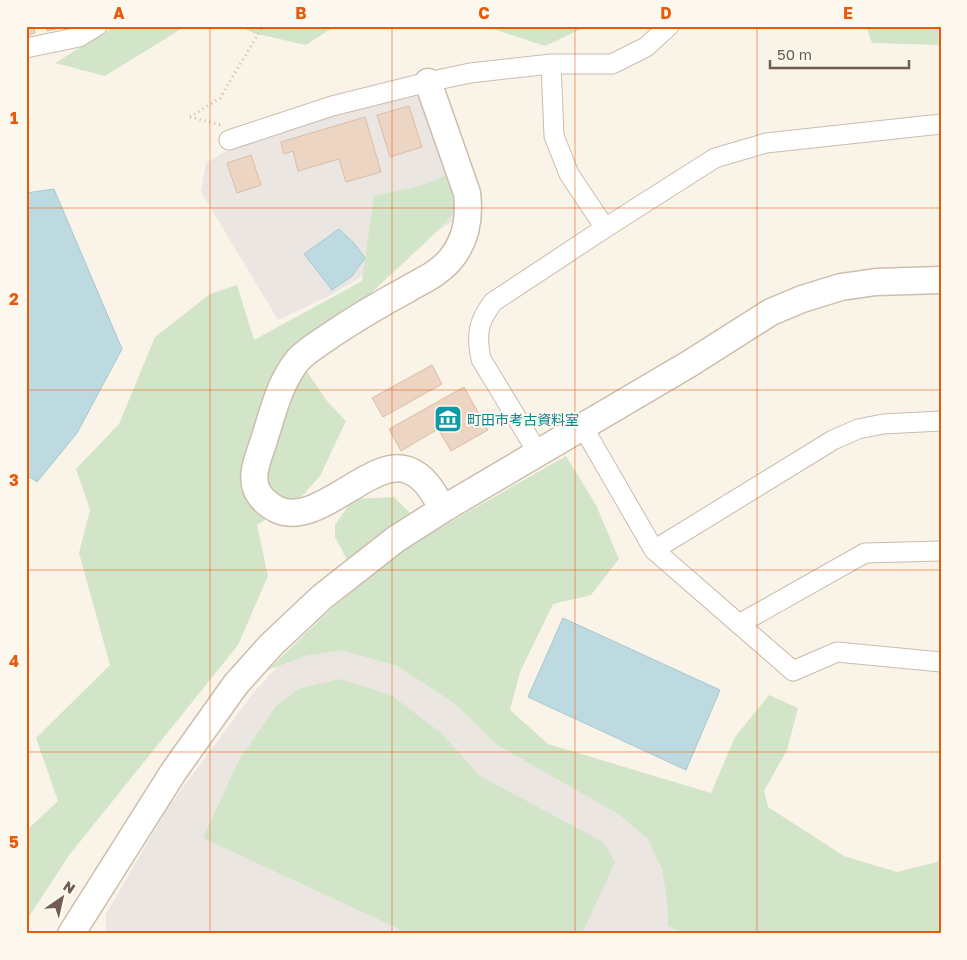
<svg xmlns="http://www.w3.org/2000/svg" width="967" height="960" viewBox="0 0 967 960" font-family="'Golos Text','Noto Sans JP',sans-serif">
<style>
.industrial{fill:#ebe6e1}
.green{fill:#d2e5c8}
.water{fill:#bedae1;stroke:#a6c8d1}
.building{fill:#ecd5c3;stroke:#dcbda5}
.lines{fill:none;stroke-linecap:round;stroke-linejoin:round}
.street-casing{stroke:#cabcaf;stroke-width:21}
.secondary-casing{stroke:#ccbdad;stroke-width:29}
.path{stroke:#d0b9a6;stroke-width:3;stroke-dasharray:1 4;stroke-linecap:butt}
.street{stroke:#fff;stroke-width:19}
.secondary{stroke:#fff;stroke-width:26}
.grid{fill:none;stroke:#e8590c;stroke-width:1;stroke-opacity:0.55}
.labels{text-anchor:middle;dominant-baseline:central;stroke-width:4;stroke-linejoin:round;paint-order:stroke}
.culture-label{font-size:14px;fill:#0d838f;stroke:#fdf8ed;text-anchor:start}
.neatline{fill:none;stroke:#e8590c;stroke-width:2}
.grid-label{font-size:16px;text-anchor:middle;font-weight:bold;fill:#e8590c}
</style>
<rect width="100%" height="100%" fill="#faf4e8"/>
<path class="industrial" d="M412,94L424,100L456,191L454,221L331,295L278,320L201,192L206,163L231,148L334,113Z
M341,650L397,666L454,703L497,745L618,814L647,838L662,869L667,901L668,926L684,934H106V914L167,809L254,692L278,666L306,656Z"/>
<path class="green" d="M115,26H186L105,76L55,63Z
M240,26H335L306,45L253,33Z
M484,26H580L581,29L545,46Z
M866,26H941V45L872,43Z
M447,175L463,205L429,239L299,360L327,401L346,421L320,476L303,495L257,525L268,576L238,645L70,854L26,921V831L58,801L36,738L110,665L79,553L90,510L76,469L119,424L155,337L210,294L237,285L254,340L362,281L374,196L420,186Z
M566,456L596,505L619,559L591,595L553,604L520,672L510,710L548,744L711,793L735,737L769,695L798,708L787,750L764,791L768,807L844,856L897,872L937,862L941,858V934H684L668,926L667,901L662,869L647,838L618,814L497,745L454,703L397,666L341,650L306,656L268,670L330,610L360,585L335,537V525L353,499L394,497L427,530L438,529Z
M339,679L391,695L441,733L480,776L603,842L615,862L582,934H410L203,838L239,760L276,706L298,689Z"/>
<path class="water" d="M54,189L122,349L77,433L37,482L26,475V193Z
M339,229L354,243L365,258L352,276L332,290L304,254Z
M563,618L720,690L686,770L528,697Z"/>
<path class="building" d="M26,26H34L35,33L26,36Z
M46,26H68L47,31Z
M409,106L422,147L390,157L377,115Z
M365,117L381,172L346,182L339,159L298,171L293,151L284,154L281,142Z
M251,155L261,185L237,193L227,163Z
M432,365L442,384L383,417L372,398Z
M464,387L488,430L451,451L438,429L401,451L389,429Z"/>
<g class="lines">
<defs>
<path id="street" d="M26,48L79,37L97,26
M551,64L554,136L569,174L605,228
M229,140L332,106L428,82L470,73L551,64H612L646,47L669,26
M583,427L654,550L793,671L837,652L941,662
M538,453L481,359C476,334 478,322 493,302L605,228L715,158L766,143L941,124
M654,550L833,440L858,429L883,424L941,421
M739,624L865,553L941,551"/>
<path id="secondary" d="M428,82L467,193C470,217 466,241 450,260C438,274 421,281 406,290C380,304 355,319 331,335C320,343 307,350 298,360C279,383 273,413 264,440C259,457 248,478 259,494C263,501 269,505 276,509C317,530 371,456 408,470C426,477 434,494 443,509
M71,934L174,771L236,684L271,645L322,597L396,539L443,509L689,364L771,312L802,299L841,287L876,282L941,280"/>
</defs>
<use href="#street" class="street-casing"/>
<use href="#secondary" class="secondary-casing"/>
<path class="path" d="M190,117L220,98L263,26
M190,117L221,125"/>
<use href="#street" class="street"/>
<use href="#secondary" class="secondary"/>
</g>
<path class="grid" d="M210,26V934M392,26V934M575,26V934M757,26V934M26,208H941M26,390H941M26,570H941M26,752H941"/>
<defs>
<symbol id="museum-square" viewBox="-11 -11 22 22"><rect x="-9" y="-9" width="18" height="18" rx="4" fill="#0f9aa8" stroke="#fdf8ed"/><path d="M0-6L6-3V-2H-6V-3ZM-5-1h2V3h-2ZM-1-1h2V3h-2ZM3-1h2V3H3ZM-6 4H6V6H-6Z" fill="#fff"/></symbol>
</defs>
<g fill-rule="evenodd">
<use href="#museum-square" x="432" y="403" width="32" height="32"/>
</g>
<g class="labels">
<g class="culture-label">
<text x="467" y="419">町田市考古資料室</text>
</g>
</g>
<rect width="967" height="960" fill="none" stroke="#fdf8ed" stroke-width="55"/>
<g transform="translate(62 898) rotate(34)" stroke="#fdf8ed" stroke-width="4" paint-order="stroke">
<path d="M0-4L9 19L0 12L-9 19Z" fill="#705d4f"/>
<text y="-8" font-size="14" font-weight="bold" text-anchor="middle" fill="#705d4f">N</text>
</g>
<path d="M770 60v8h139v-8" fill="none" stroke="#705d4f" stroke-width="2.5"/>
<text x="777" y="60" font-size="15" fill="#705d4f" stroke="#fdf8ed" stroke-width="4" paint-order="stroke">50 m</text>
<rect x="28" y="28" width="912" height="904" class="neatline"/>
<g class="grid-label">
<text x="119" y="19">A</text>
<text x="301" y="19">B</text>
<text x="484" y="19">C</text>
<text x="666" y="19">D</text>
<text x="848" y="19">E</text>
<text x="14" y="124">1</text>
<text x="14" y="305">2</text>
<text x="14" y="486">3</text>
<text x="14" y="667">4</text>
<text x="14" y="848">5</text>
</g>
</svg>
